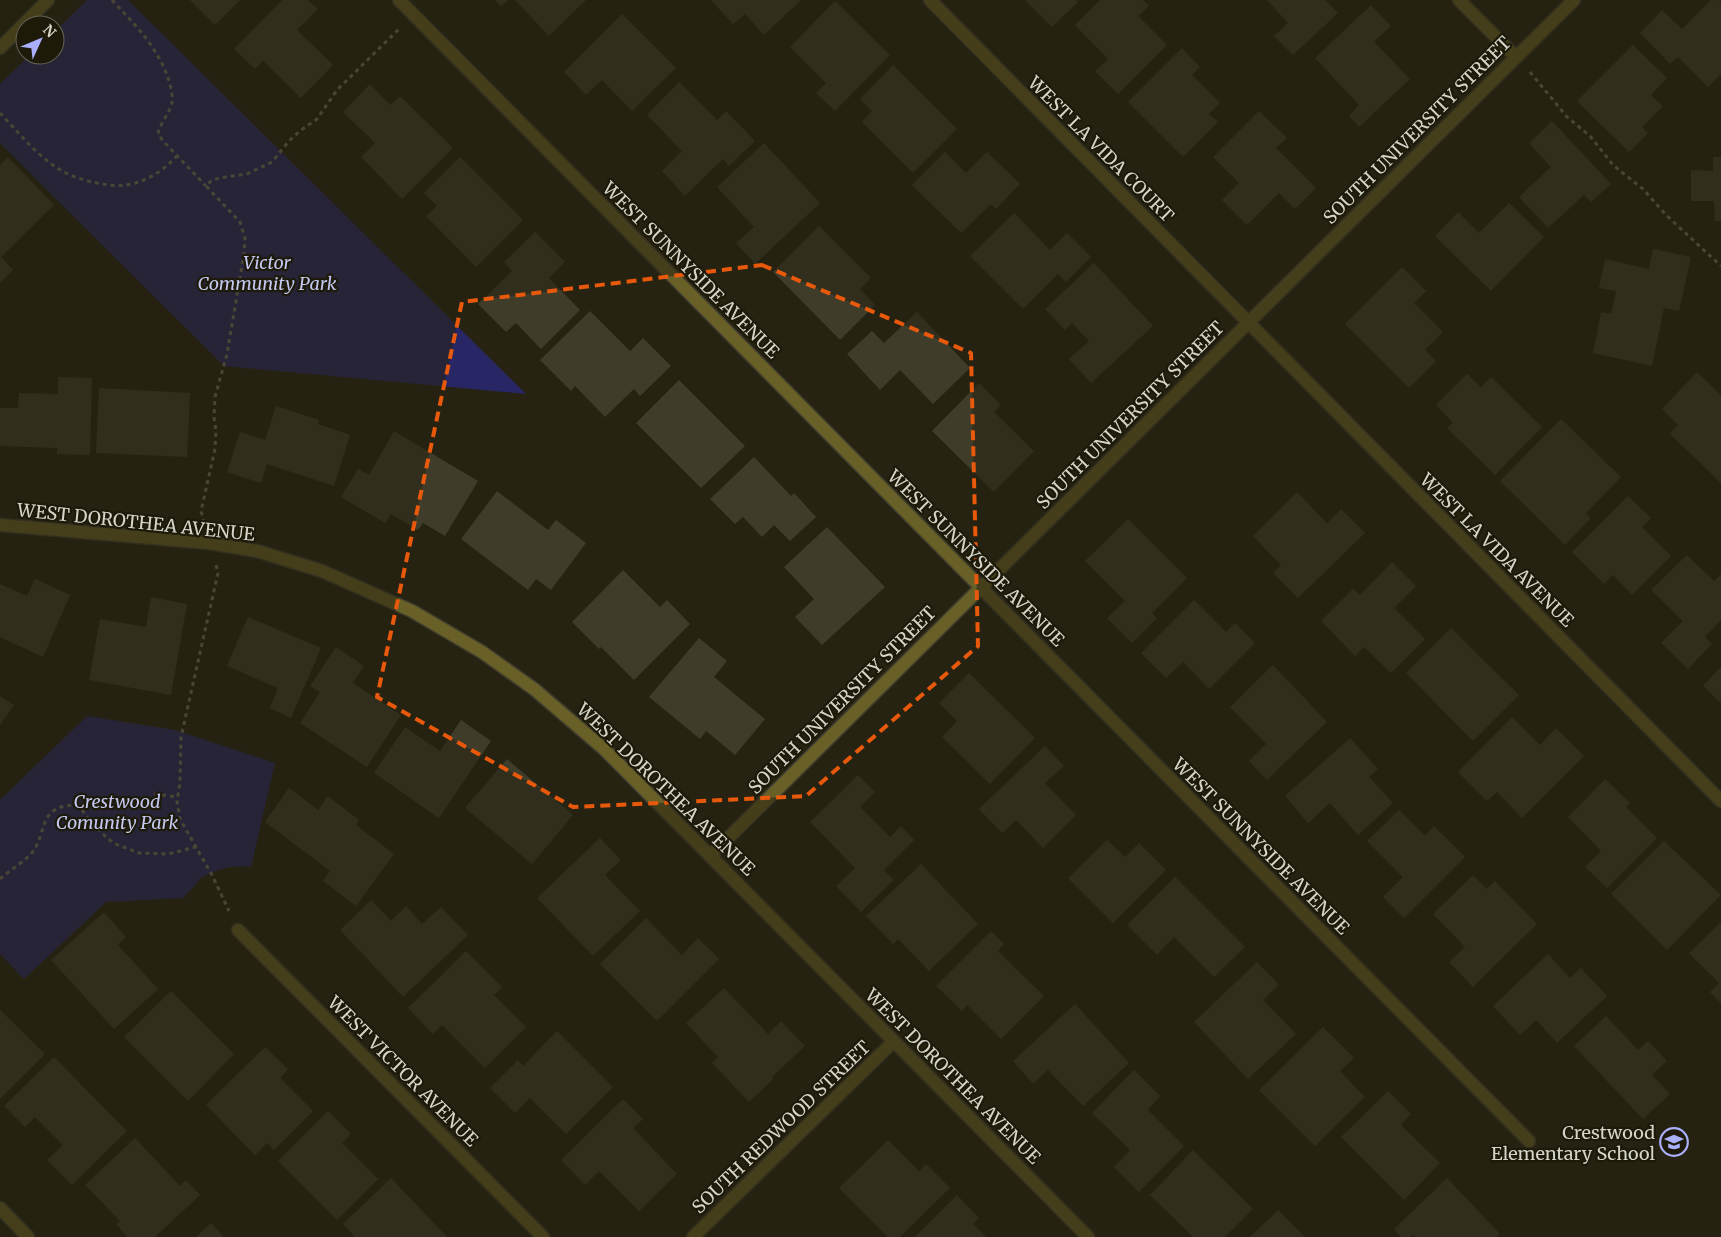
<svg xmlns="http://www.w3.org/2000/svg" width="1721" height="1237" viewBox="0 0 1721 1237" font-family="Merriweather,serif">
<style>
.green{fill:#292666}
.building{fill:#3f3c2a}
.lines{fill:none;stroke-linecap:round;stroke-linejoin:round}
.minor-casing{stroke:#423f2f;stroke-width:15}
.path{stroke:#747263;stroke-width:3;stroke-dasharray:4 4;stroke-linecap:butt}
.minor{stroke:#696027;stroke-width:12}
.marked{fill:none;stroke:#e8590c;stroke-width:4;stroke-dasharray:10 6;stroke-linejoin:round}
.labels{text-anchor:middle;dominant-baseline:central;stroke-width:4.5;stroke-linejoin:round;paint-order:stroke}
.street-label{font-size:18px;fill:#d6d5ca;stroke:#1d1a09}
.park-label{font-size:18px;font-style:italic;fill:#c5c9f2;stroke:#1d1a09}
.poi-label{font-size:18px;fill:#d6d5ca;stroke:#1d1a09;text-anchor:end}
</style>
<rect width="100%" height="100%" fill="#262312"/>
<path class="green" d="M87,0H128L526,394L224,366L0,143V84L30,55H55V31Z
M87,716L175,730L275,763L251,867C229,865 218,869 199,879C197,885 187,893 183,898L106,902L24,979L0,954V800Z"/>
<path class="building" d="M190,0H240L215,25Z
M282,0H308L318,9L297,30L333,65L301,98L263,61L255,69L234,49Z
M495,0H508L501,6Z
M515,0H586L549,36Z
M711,0H801L764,35L745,14L733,24Z
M1025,0H1076L1078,2L1052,27Z
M1100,0H1143L1149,6L1138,16L1167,45L1118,94L1095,71L1108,59L1075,25Z
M1267,0H1325L1338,13L1293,55L1274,36L1288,23Z
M1711,0H1719L1721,2V74L1708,87L1678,57L1670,64L1640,33L1662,10L1682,29Z
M835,1L890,55L835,111L816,93L826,83L790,47Z
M1371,5L1391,26L1374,42L1410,79L1359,127L1349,116L1359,105L1315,58Z
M622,14L676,68L632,111L602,80L586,95L564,72Z
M1633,45L1667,78L1651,95L1663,106L1642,127L1648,133L1629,152L1577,101Z
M1182,48L1200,67L1192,75L1220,103L1209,114L1218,122L1183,157L1128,102Z
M893,65L957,129L913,173L862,122L872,111L860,99Z
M679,82L717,120L726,111L755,141L729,166L723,159L685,196L662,171L682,151L647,115Z
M370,84L390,105L400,96L453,148L402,199L361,157L375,143L343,112Z
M1259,111L1287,138L1276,148L1316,188L1295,209L1279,193L1247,225L1222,200L1239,183L1213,157Z
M1552,121L1611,184L1591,202L1584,195L1548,228L1519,197L1551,167L1529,143Z
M764,143L820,203L755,264L736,243L754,227L717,187Z
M945,152L966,173L987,152L1020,184L996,209L991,204L961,233L912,185Z
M8,157L54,205L1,257L13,270L0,283V165Z
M460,157L523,220L476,267L426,216L437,206L424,193Z
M1713,157H1721V221H1715L1714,201H1691V170L1713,171Z
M1509,203L1544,237L1491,291L1435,236L1458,212L1479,233Z
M1014,213L1050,250L1067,233L1091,257L1066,282L1058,274L1023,309L970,256Z
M819,226L871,278L860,289L875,305L840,340L773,272Z
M535,232L565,262L549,278L580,310L541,349L516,323L506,332L478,304L512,271L504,262Z
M1653,249L1691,257L1679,311L1664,308L1652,366L1593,353L1601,312L1611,314L1616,291L1599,288L1605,259L1649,269Z
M1094,263L1153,326L1091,383L1069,359L1089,341L1072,323L1065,330L1045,309Z
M1402,267L1426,291L1414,303L1443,332L1425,350L1436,361L1409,388L1345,324Z
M590,311L630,351L643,338L671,366L640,396L634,389L605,417L575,386L571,391L540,360Z
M917,312L970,368L933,404L900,370L880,390L847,354L872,331L884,343Z
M1697,372L1721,395V483L1670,434L1678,425L1662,409Z
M1467,374L1481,387L1491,377L1542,427L1495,475L1447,428L1453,423L1436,405Z
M58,377L92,378L90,455L57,454V448L0,446V408H18L19,393L58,394Z
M679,380L745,446L701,488L636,423Z
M979,383L1001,405L994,412L1034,451L994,492L932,431Z
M99,388L190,393L187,457L96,453Z
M276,406L319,420L318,424L350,435L334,486L267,464L261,483L227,472L240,432L265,440Z
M1561,419L1621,477L1586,513L1591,518L1565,545L1500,481Z
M394,431L478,481L445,536L423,523L418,530L391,514L385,523L341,497L358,469L369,475Z
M754,457L791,496L794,493L816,517L790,541L774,525L762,537L743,517L735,524L710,499Z
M497,491L548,530L556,520L586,543L551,590L536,579L528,590L461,539Z
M1297,492L1327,523L1341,509L1365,533L1298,598L1273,573L1281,565L1253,536Z
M1628,496L1651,518L1642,527L1671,556L1632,595L1613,575L1604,584L1572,552Z
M1128,519L1187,578L1152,613L1157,618L1132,643L1107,618L1125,601L1085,561Z
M827,527L885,587L822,645L795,617L814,599L784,567Z
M1687,555L1714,581L1721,574V620L1705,637L1712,644L1688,669L1661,643L1683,621L1651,590Z
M1392,562L1416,586L1394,608L1425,639L1391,673L1364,647L1355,656L1321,621L1353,589L1360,595Z
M623,570L660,607L667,600L690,624L634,680L601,647L599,649L572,622Z
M35,579L70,595L43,657L0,637V584L27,596Z
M151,597L187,604L171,695L89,680L100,619L146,627Z
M1194,600L1226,632L1235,623L1255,643L1209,689L1183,662L1166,678L1141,653Z
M248,617L321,648L291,718L270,708L278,688L227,666Z
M1451,628L1519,695L1473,741L1406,673Z
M699,638L727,661L714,677L765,719L735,755L706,731L700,739L649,697Z
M336,647L364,666L353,683L401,715L367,767L300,723L320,692L310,686Z
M1273,665L1327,722L1267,780L1249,761L1266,744L1230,707Z
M1721,667V703L1703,686Z
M969,673L1035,738L990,784L942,737L957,721L939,703Z
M0,696L14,705L0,725Z
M1512,717L1540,745L1556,728L1584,756L1522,818L1497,792L1487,801L1458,772Z
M461,720L491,741L439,818L374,773L405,727L440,751Z
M1350,738L1378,769L1369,777L1393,803L1358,835L1330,803L1308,823L1285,796Z
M1045,746L1064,766L1045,783L1076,815L1043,848L1016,820L1002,833L979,809Z
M507,759L573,815L532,864L465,808Z
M858,775L875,792L860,807L890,837L901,826L914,840L884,870L894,880L861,912L836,886L855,868L810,822Z
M1605,779L1630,803L1626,807L1657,838L1607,888L1585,867L1601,851L1568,817Z
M289,788L318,810L328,796L359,820L356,825L394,854L356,906L323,881L330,871L265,822Z
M1399,810L1425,836L1434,826L1465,857L1404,918L1383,897L1403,877L1367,841Z
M600,838L621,860L605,875L640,911L593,956L537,898Z
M1107,840L1125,857L1139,843L1166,870L1113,923L1068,878Z
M1664,841L1721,895L1667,950L1611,894Z
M921,864L978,924L929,971L898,939L893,944L866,916Z
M1473,875L1487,889L1495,881L1537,924L1473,987L1449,962L1465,947L1433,914Z
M1175,877L1245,947L1214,977L1174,937L1157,955L1127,925Z
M371,900L391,921L406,906L422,924L441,907L468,935L403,997L340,930Z
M104,912L126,937L118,945L158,989L114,1029L51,960Z
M646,918L682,955L698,938L719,959L657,1021L600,964Z
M1721,922V1003L1710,992L1719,983L1689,953Z
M991,931L1004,944L998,951L1044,996L1001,1039L967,1005L962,1011L936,986Z
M466,951L502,987L494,995L526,1027L485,1068L442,1025L433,1034L408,1008Z
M1548,954L1570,978L1581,968L1607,996L1557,1043L1536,1020L1520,1035L1493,1006Z
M1257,962L1279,985L1263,1000L1296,1034L1248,1079L1194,1022Z
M724,988L768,1034L781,1021L805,1046L772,1077L773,1079L749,1102L712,1063L718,1057L686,1023Z
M171,991L234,1054L188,1101L124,1037Z
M1075,1004L1129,1063L1083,1106L1048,1070L1033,1084L1013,1061Z
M0,1010L45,1054L0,1099Z
M1606,1016L1638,1050L1648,1041L1667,1061L1652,1075L1670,1094L1643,1119L1574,1046Z
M1323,1027L1354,1058L1340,1071L1365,1097L1315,1146L1259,1090Z
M557,1031L613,1087L566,1134L530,1098L515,1113L490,1088L518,1060L523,1066Z
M265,1047L288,1069L280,1078L313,1111L274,1150L267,1143L255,1155L206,1105Z
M54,1057L127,1131L72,1185L47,1160L63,1145L35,1117L25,1127L4,1106Z
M1134,1070L1160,1096L1148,1110L1184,1146L1139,1192L1114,1167L1130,1150L1092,1113Z
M1388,1091L1411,1114L1401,1125L1440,1163L1404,1200L1341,1137Z
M623,1099L643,1119L633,1128L677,1174L639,1211L599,1171L585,1185L561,1160Z
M328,1111L351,1134L342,1143L378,1179L337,1220L278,1161Z
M135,1138L180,1186L186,1180L200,1195L155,1237H127L116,1224L120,1221L85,1185Z
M888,1140L919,1171L926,1164L950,1188L900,1237H888L839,1188Z
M1193,1150L1253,1209L1225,1237H1193L1150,1195Z
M391,1178L447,1237H355L343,1224Z
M1447,1178L1500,1234L1497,1237H1416L1413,1235L1411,1237H1401L1394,1229Z
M957,1195L979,1218L973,1224L986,1237H915Z
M1278,1210L1305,1237H1250Z
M211,1223L224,1237H196Z"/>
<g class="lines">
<defs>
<path id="minor" d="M399,0L1529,1141
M930,0L1721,801
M1459,0L1516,57
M0,48L48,0
M0,525L209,543L257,551L322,571L412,611L482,652L534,689L604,749L1088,1237
M711,855L1574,0
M238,930L543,1237
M0,1208L28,1237
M693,1237L893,1042"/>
</defs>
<use href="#minor" class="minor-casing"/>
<path class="path" d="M112,0C134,24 155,44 167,75C170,83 173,94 172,102C170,114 160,122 158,134L163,141L206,186
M1530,72L1567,117L1590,136L1613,165L1643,189L1666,215L1721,266
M0,113C20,134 41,161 68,174C79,179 91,182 102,184C117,187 132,186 146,179C158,174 168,165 177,156
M204,523L201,511L215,449L216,431L214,417L215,397L227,354L244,254L245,238L240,222L206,186L211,181L219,178L247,174L272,162L289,141L301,130L317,119L337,90L399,29
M216,565L218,573L181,737L180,783L177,801L180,819L212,875L229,911
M154,794L178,797
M0,879C10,870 22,863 31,854C49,832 36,808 73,805L82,810L92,824L113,843L139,853L168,854L196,847"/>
<use href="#minor" class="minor"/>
</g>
<path d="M0 0H1721V1237H0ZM762,265L971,353L978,646L806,796L573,807L377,697L462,302Z" fill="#262312" fill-opacity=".55" fill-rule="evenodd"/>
<path class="marked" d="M762,265L971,353L978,646L806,796L573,807L377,697L462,302Z"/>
<defs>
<symbol id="school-ring" viewBox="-11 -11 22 22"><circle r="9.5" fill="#1d1a09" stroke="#aab0fb" stroke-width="1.5"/><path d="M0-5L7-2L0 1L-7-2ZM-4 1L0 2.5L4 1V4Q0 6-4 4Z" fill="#aab0fb"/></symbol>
</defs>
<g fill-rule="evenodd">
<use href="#school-ring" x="1658" y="1126" width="32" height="32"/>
</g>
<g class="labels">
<g class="street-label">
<text transform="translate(1417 130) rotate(-45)">SOUTH UNIVERSITY STREET</text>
<text transform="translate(1101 149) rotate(45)">WEST LA VIDA COURT</text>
<text transform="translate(691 270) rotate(45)">WEST SUNNYSIDE AVENUE</text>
<text transform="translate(1130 415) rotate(-45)">SOUTH UNIVERSITY STREET</text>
<text transform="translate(136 522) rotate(6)">WEST DOROTHEA AVENUE</text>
<text transform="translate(1497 550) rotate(45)">WEST LA VIDA AVENUE</text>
<text transform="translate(976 558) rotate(45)">WEST SUNNYSIDE AVENUE</text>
<text transform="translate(842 700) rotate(-45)">SOUTH UNIVERSITY STREET</text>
<text transform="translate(666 789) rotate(44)">WEST DOROTHEA AVENUE</text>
<text transform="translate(1261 846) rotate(45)">WEST SUNNYSIDE AVENUE</text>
<text transform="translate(403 1071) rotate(45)">WEST VICTOR AVENUE</text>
<text transform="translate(953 1076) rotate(45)">WEST DOROTHEA AVENUE</text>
<text transform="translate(781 1127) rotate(-44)">SOUTH REDWOOD STREET</text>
</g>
<g class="park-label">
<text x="267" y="262">Victor<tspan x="267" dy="21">Community Park</tspan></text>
<text x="117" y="801">Crestwood<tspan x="117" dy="21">Comunity Park</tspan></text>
</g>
<g class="poi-label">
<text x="1655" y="1132">Crestwood<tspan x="1655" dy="21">Elementary School</tspan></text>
</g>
</g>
<g transform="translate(40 40) rotate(46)"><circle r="24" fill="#1d1a09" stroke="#676556"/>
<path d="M0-4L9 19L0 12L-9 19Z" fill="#aab0fb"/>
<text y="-8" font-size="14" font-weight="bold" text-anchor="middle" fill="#d6d5ca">N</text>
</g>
</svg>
